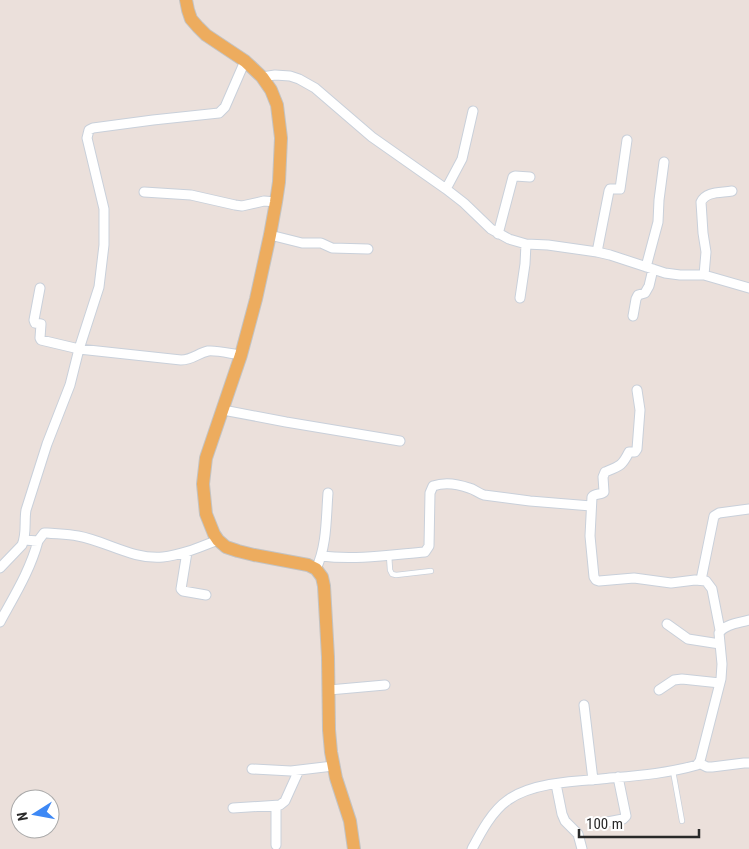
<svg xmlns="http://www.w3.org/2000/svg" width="749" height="849" viewBox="0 0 749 849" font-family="'Roboto Condensed',sans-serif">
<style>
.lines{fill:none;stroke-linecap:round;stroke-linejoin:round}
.service-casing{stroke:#c9d0da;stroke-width:6}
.minor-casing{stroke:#c9d0da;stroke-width:11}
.primary-casing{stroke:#c3c3c3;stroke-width:14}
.service{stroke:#fff;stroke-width:4.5}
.minor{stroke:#fff;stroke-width:9}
.primary{stroke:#edac5e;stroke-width:12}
</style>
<rect width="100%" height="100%" fill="#ebe0db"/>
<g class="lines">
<defs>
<path id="service" d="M389,555L390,570L392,574L396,575L431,571
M673,771L682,821"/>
<path id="minor" d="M262,77L275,75L290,76L299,79L315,88L372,137L446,189L464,203L491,229L509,239L526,244L548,245L597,252L610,255L665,273L680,275H704L749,288
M446,189L462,159L473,111
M144,192L191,195L235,205L242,206L264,201L276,202
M498,234L513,177L515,176L530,177
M270,235L302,243H321L332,248L368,249
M597,252L609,191L610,189H620L627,140
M646,267L658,222L659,200L664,162
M704,275L706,252L703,233L701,202C706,191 721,193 732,191
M40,288L34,320L35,323L41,324L40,338L41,340L79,349L181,360C193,360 198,353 208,351C217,350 232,354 241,355
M520,298L525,264L526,244
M633,316L636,299L638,295L645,293L649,286L653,269
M637,390L640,410L637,449L635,452H629C622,466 620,466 605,472L603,477L604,492C601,495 595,493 592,497L590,536L594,577L596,580L599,581L634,578L671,583L695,580L706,581L712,589L720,630
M223,410L286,422L400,441
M24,540L38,541L44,533H47C57,534 68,534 78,536C106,541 133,560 163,557C182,555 200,547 218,540
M187,552L181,589L183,591L206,595
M321,556C356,560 390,555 425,552L429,546L430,493L433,486C444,482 458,484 469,488C474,489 478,493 484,495L530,501L591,506
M0,568L22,545C27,534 24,521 26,510L47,444L70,385L79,349L99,287L104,245V209L87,138L89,130L93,128L153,120L219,113L225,107L245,61
M316,569C327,546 326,518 328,493
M701,580L714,516L719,513L749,509
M0,622C14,596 30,571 38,541
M667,624L688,639L720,644
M329,690L385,685
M659,690L674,680L682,679L720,683
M584,705L593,780
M699,763L707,767H712L744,763H749
M252,769L291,771L333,766
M556,784L562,814L565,821L578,834L582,849
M276,806V845
M233,808L280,805L285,801L299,770
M597,824L623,819L626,816L618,777
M472,849C481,832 492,811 508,800C531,783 574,781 601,779C633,776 666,774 697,765L700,761L721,679L722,664L719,633C725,624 739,623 749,620"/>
<path id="primary" d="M186,0L188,10L191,19L198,27L206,35L245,61L262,77L271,90L277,105L281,138L279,182L276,202L270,235L256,299L241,355L206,458L203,484L206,514L214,534L218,540L226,547L238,551L254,555L308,565L316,569L322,577L324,586L328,657L329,730L331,752L336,778L350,821L354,849"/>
</defs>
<use href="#service" class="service-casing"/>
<use href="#minor" class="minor-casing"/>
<use href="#primary" class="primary-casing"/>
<use href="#service" class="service"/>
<use href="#minor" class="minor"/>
<use href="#primary" class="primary"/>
</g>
<g transform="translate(35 814) rotate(259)"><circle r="24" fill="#ffffff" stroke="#a9a9a9"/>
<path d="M0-4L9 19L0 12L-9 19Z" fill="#3d88f5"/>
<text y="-8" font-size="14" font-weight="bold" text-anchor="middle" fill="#292929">N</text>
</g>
<path d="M579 829v8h120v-8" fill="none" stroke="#292929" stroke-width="2.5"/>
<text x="586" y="829" font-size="15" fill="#292929" stroke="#ffffff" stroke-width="4" paint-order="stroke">100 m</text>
</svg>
